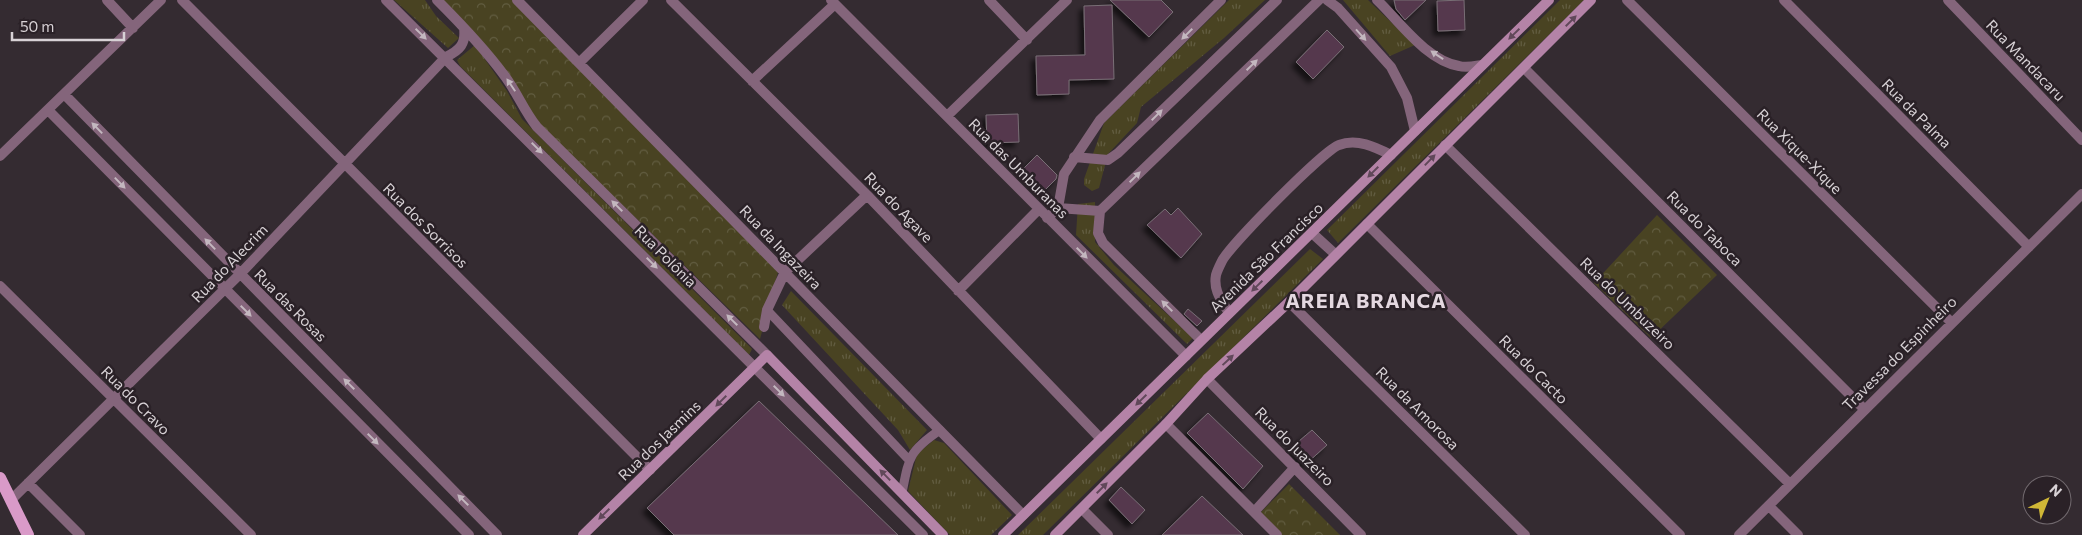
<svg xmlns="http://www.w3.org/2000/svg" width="2082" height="535" viewBox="0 0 2082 535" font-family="Commissioner,sans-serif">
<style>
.grass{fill:url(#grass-tufts)}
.park{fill:url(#park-crowns)}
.building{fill:#55374d;stroke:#796f76;filter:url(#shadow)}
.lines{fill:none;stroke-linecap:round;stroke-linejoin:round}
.service{stroke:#84657b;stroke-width:9}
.minor{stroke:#84657b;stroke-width:10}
.tertiary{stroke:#84657b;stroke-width:10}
.secondary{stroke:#b483a7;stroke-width:10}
.primary{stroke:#d99ac8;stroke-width:12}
.oneway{fill:#61485a}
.oneway2{fill:#c3b7bf}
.labels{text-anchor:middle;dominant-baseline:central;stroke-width:5;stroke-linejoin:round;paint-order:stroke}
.street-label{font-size:15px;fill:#d8d2d6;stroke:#2a2127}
.district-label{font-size:20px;font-weight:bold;letter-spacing:1px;fill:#e4d8e0;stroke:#2a2127}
</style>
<defs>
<pattern id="grass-tufts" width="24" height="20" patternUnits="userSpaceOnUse" patternTransform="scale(1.25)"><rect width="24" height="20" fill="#494322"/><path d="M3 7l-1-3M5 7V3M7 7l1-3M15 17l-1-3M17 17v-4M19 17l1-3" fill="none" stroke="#625d41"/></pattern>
<pattern id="park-crowns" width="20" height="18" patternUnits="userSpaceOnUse" patternTransform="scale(1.25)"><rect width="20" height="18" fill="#494322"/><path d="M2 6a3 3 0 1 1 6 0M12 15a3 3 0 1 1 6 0" fill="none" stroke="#625d41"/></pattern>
<filter id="shadow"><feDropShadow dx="-4.5" dy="4.5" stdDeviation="2.5" flood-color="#0009"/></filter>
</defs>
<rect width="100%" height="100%" fill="#342b31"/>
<path class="grass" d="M394,0H425L436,16L459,38L448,48Z
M1229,0H1265L1224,38L1141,107L1137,123L1108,154L1099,188L1092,191L1084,185V179L1104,123Z
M1343,0H1368L1415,45L1390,56Z
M1560,0H1584L1338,243L1327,230Z
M475,45L507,91L522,119L752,349L749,355L460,66L457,60Z
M1095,202V242L1114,265L1193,338L1187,344L1076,235L1078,204Z
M1310,249L1323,259L1043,535H1018Z
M791,291L927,430L910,450L898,430L782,305Z
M934,440L944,443L1012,515L991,535H950L908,491L917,454Z"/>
<path class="park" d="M441,0H516L778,272L760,339L528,113Z
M1657,215L1717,275L1651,338L1594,283Z
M1289,484L1340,535H1281L1260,513Z"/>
<path class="building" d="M1110,0H1161L1173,12L1149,37Z
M1394,0H1426L1405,20L1396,9Z
M1464,0L1465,30L1438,31L1437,1Z
M1112,5L1114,79L1069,80V94L1037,95L1036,56L1085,55L1084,6Z
M1327,30L1344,47L1313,79L1296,62Z
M1018,114L1019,142L987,143L986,115Z
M1037,155L1057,175L1056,179L1043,192L1022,170Z
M1178,208L1202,234L1181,258L1147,225L1165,209L1171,215Z
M1188,309L1202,321L1197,326L1184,314Z
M759,401L898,535H674L647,508Z
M1208,413L1263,466L1243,489L1187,433Z
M1312,430L1327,445L1306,464L1292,447Z
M1121,487L1145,510L1132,524L1109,500Z
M1202,496L1243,535H1162Z"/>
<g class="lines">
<path class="service" d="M767,310L909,460
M902,493C909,457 909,451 940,430"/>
<path class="minor" d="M107,0L133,28
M182,0L650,470
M517,0L1023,515
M671,0L867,195L1101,439
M831,0L1186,356
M989,0L1027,40
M1327,0L1338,8L1391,67L1407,98L1415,131
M1377,0C1400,22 1426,60 1459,66C1466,68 1475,66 1482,65
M1627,0L1951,322
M1784,0L2029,247
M1948,0L2082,140
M579,63L643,0
M1524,68L1864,409
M752,81L835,4
M65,95L497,535
M49,111L469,535
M947,116L1067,0
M1445,145L1790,484
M0,156L161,0
M1074,157L1108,160L1118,153L1277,0
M1058,208L1100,211
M1047,218L1058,208L1064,174L1100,120L1221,0
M1367,224L1680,535
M1312,233L1335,254
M0,286L251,535
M958,291L1038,210
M1289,302L1525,535
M1229,313C1222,301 1213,291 1216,275C1217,271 1220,265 1222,261C1230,245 1324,150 1339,145C1357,138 1375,147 1391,155
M764,327L767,310L785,272L867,195
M1201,340L1103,243L1098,233L1100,211L1319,0
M1207,379L1361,535
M1166,424L1277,535
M28,483L80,535
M11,500L240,274L446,57
M1769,506L1798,535
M1082,509L1108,535
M1254,512L1295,467
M1739,535L2082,194"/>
<path class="tertiary" d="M386,0L923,535
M437,0C461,24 484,48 504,75C517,92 524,111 537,127L767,355
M446,57C460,50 466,44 464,28"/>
<path class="secondary" d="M583,535L767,355L943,535
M1003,535L1549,0
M1055,535L1166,424L1207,379L1289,302L1591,0"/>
<path class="primary" d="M0,478L28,535"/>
</g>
<defs><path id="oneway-solid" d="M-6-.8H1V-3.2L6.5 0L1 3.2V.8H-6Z" transform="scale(1.25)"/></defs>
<g class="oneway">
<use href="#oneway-solid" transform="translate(1571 21) rotate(-45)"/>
<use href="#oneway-solid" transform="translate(1514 34) rotate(136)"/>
<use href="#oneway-solid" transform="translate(1430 160) rotate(-46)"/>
<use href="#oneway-solid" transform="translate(1373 172) rotate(135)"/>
<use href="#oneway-solid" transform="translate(1257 286) rotate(136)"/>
<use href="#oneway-solid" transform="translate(1228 360) rotate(-43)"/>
<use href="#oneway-solid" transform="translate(1141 400) rotate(136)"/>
<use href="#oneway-solid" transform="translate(721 401) rotate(135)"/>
<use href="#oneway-solid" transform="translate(885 475) rotate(-134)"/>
<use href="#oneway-solid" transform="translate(1102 488) rotate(-45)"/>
<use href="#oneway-solid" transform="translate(604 514) rotate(136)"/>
</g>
<g class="oneway2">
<use href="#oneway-solid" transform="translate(421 34) rotate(44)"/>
<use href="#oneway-solid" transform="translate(1187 34) rotate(135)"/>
<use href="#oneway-solid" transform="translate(1361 35) rotate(48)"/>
<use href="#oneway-solid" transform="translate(1437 55) rotate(-146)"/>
<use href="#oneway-solid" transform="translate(1252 65) rotate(-44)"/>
<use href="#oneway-solid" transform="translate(511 85) rotate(-124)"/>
<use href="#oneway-solid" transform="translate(1157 115) rotate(-45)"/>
<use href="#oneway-solid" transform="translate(97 128) rotate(-134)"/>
<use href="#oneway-solid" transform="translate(537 148) rotate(45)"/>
<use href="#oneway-solid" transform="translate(1135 177) rotate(-44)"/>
<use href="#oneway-solid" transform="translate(120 183) rotate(46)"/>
<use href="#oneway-solid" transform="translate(617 206) rotate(-135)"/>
<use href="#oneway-solid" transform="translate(210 244) rotate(-134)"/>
<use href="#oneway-solid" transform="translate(1082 253) rotate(45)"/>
<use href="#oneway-solid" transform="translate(652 263) rotate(45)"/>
<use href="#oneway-solid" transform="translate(1167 306) rotate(-135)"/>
<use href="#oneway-solid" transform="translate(246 311) rotate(45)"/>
<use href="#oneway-solid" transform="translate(732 320) rotate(-135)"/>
<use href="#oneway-solid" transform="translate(349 384) rotate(-135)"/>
<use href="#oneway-solid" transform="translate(779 391) rotate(45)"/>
<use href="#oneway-solid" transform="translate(373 439) rotate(45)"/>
<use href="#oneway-solid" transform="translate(463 500) rotate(-135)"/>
</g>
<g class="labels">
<g class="street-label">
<text transform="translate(2026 60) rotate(46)">Rua Mandacaru</text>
<text transform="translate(1917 113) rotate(45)">Rua da Palma</text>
<text transform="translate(1800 151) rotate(45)">Rua Xique-Xique</text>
<text transform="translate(1019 168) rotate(45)">Rua das Umburanas</text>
<text transform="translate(899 207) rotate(46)">Rua do Agave</text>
<text transform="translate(426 225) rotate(45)">Rua dos Sorrisos</text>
<text transform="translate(1705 228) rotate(45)">Rua do Taboca</text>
<text transform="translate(781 247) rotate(46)">Rua da Ingazeira</text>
<text transform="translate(666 256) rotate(45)">Rua Polônia</text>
<text transform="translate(1266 257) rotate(-44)">Avenida São Francisco</text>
<text transform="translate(229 263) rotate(-46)">Rua do Alecrim</text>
<text transform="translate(1628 303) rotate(44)">Rua do Umbuzeiro</text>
<text transform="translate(291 305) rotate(45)">Rua das Rosas</text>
<text transform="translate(1899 353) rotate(-45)">Travessa do Espinheiro</text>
<text transform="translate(1534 369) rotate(45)">Rua do Cacto</text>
<text transform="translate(136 400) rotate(45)">Rua do Cravo</text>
<text transform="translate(1418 408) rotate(45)">Rua da Amorosa</text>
<text transform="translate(659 440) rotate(-44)">Rua dos Jasmins</text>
<text transform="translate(1295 446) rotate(45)">Rua do Juazeiro</text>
</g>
<g class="district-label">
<text x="1366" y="300">AREIA BRANCA</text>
</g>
</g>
<g transform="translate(2047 500) rotate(43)"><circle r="24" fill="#2a2127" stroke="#70686d"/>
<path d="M0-4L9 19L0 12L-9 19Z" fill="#d0b736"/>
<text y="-8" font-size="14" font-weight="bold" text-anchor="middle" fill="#d8d2d6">N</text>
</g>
<path d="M12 32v8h112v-8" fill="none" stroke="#d8d2d6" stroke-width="2.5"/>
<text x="20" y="32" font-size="15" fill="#d8d2d6" stroke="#2a2127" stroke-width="4" paint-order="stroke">50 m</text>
</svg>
